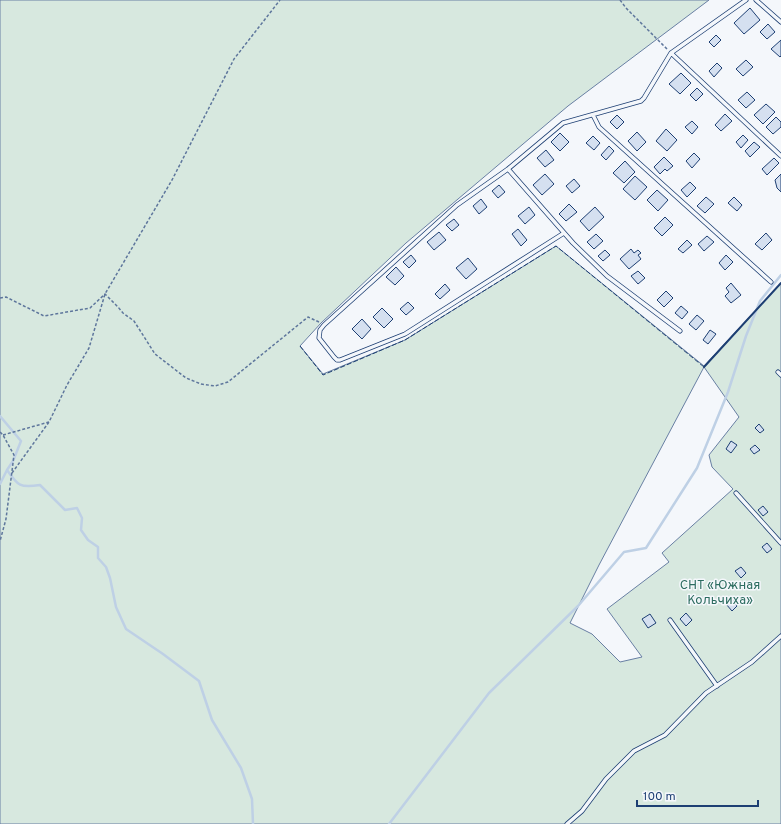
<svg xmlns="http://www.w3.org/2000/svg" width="781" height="824" viewBox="0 0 781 824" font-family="Overpass,sans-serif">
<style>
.green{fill:#d7e8df;stroke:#687fa3;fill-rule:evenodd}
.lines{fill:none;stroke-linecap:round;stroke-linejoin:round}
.stream{stroke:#bed0e5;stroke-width:2.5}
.building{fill:#d5e0f0;stroke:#1d3f73}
.lane-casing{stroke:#1d3f73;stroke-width:5}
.path{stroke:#5e769c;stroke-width:1.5;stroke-dasharray:3 2;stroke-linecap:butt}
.lane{stroke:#f4f7fb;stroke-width:3.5}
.fence{stroke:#1d3f73;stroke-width:1;stroke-dasharray:5 2;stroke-linecap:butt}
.wall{stroke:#1d3f73;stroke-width:2}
.labels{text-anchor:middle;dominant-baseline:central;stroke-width:3;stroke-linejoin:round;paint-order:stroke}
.park-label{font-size:13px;fill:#2c6c60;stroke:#f4f7fb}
</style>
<rect width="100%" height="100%" fill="#f4f7fb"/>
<path class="green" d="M0,0H709L568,106L406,243L321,323L300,346L323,374L405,340L556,246L704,366L781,283V824H0ZM704,367L739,417L709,455L712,467L733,489L662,553L669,562L607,609L642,657L620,662L592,634L570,623L599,565Z"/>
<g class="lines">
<path class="stream" d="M0,416L21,441L13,461L7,470C18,486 20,488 40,485L65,510L77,508L82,518L81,530L88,540L98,547V558L106,567L110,578L116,607L126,629L163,654L199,681L212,720L241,768L252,799L253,824
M0,484L7,470
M389,824L489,693L578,606L624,552L646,548L697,468L728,392L746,336L760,301L781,275"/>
</g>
<path class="building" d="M750,8L760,20L744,34L734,23Z
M768,24L775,32L767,39L760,32Z
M716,35L721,40L714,47L709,42Z
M781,40V56L780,57L771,49Z
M746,60L753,67L743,76L736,69Z
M717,63L722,68L714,77L709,71Z
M681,73L691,83L680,94L669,84Z
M697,88L703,94L696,101L690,95Z
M747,92L755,100L746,108L738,100Z
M766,104L775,112L763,124L754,115Z
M725,114L732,121L721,131L715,125Z
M617,115L624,122L617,129L610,122Z
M776,117L781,122V127L773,134L766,127Z
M692,121L698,127L692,134L685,127Z
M666,129L677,140L667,151L656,141Z
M637,132L646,142L637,151L628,141Z
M560,133L569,142L560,151L551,142Z
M743,135L748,140L741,148L736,142Z
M593,136L600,143L594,150L586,143Z
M754,142L760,147L750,157L745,151Z
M609,146L614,151L606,160L601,155Z
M546,150L554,160L545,167L537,158Z
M694,153L700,159L692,168L686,161Z
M664,157L673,166L667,171L665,169L660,174L654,167Z
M774,158L779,163L767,175L762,169Z
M625,161L635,172L624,183L613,173Z
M545,174L554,184L542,195L533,185Z
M781,174V192L777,188L775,180Z
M635,176L647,187L635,200L623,189Z
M574,179L580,186L572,193L566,186Z
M690,182L696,188L687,197L681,190Z
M499,185L505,192L498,198L492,191Z
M657,190L668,200L658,211L647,200Z
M706,197L714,204L705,213L697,206Z
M734,197L742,205L737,211L728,203Z
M481,199L487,207L479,214L473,206Z
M569,204L577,212L566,221L559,214Z
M529,207L535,215L525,224L518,216Z
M595,207L604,217L589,231L580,221Z
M665,217L673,225L662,236L654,228Z
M454,219L459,225L452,231L446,225Z
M518,229L527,240L521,246L512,234Z
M439,232L446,240L434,250L427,242Z
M766,233L772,240L762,250L755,244Z
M596,234L603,241L594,249L587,242Z
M707,236L714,242L704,251L698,244Z
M687,240L692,245L683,253L678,249Z
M631,249L634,253L638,250L641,253L638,255L641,259L629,269L620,259Z
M605,250L610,255L603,261L598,256Z
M411,255L416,261L409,268L403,262Z
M726,255L733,262L725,270L719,263Z
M468,258L477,269L466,279L456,268Z
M396,267L404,276L395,285L386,277Z
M638,271L645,278L638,284L631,276Z
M731,283L741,295L731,303L725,296L729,292L726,288Z
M445,284L450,290L440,299L435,294Z
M666,291L673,298L664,307L657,300Z
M408,302L414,308L406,315L400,309Z
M681,306L688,312L682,319L675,313Z
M382,308L393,319L384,328L373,317Z
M697,315L704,321L696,330L689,324Z
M362,319L371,329L362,339L352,329Z
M710,330L716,334L708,344L703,340Z
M759,424L764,430L760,433L755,428Z
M731,441L737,445L731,453L726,449Z
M755,445L760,450L754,454L750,449Z
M763,506L768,512L763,516L758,510Z
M767,543L772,549L767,553L762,547Z
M741,567L746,573L741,578L735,571Z
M732,599L737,606L732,611L726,604Z
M686,613L692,620L686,626L680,619Z
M650,614L656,623L648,628L642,619Z"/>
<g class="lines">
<defs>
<path id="lane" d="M756,0L781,22
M671,53L781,156
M593,115L599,127L771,282
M508,169L573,243L607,276L680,331
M564,233L405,334L340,360H337L334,357L319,338L320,330L324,325L457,205L508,169L563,123L641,101L644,98L671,53L746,0
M778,372L781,375
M736,493L781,543
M670,620L717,686
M567,824L582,811L606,779L634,751L665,735L706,693L752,662L781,636"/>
</defs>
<use href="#lane" class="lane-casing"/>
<path class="path" d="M620,0L626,8L667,49
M0,298L6,297L44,316L90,308L105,294L118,307L123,313L134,321L155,354L186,378L201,384L215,386L228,382L308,317L319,322
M0,432L3,435L14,455L6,519L0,541
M3,435L49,422
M12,473L49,422L67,385L89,348L105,294L172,180L234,59L280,0"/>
<use href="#lane" class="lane"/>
<path class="fence" d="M300,346L323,375L405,340L556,246L704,367"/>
<path class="wall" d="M704,367L781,283"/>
</g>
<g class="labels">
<g class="park-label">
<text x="720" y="586">СНТ «Южная<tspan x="720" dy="15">Кольчиха»</tspan></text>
</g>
</g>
<path d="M637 800v6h121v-6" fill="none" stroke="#1d3f73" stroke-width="2"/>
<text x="643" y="800" font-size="12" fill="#1d3f73" stroke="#f4f7fb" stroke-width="3" paint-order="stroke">100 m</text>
</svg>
